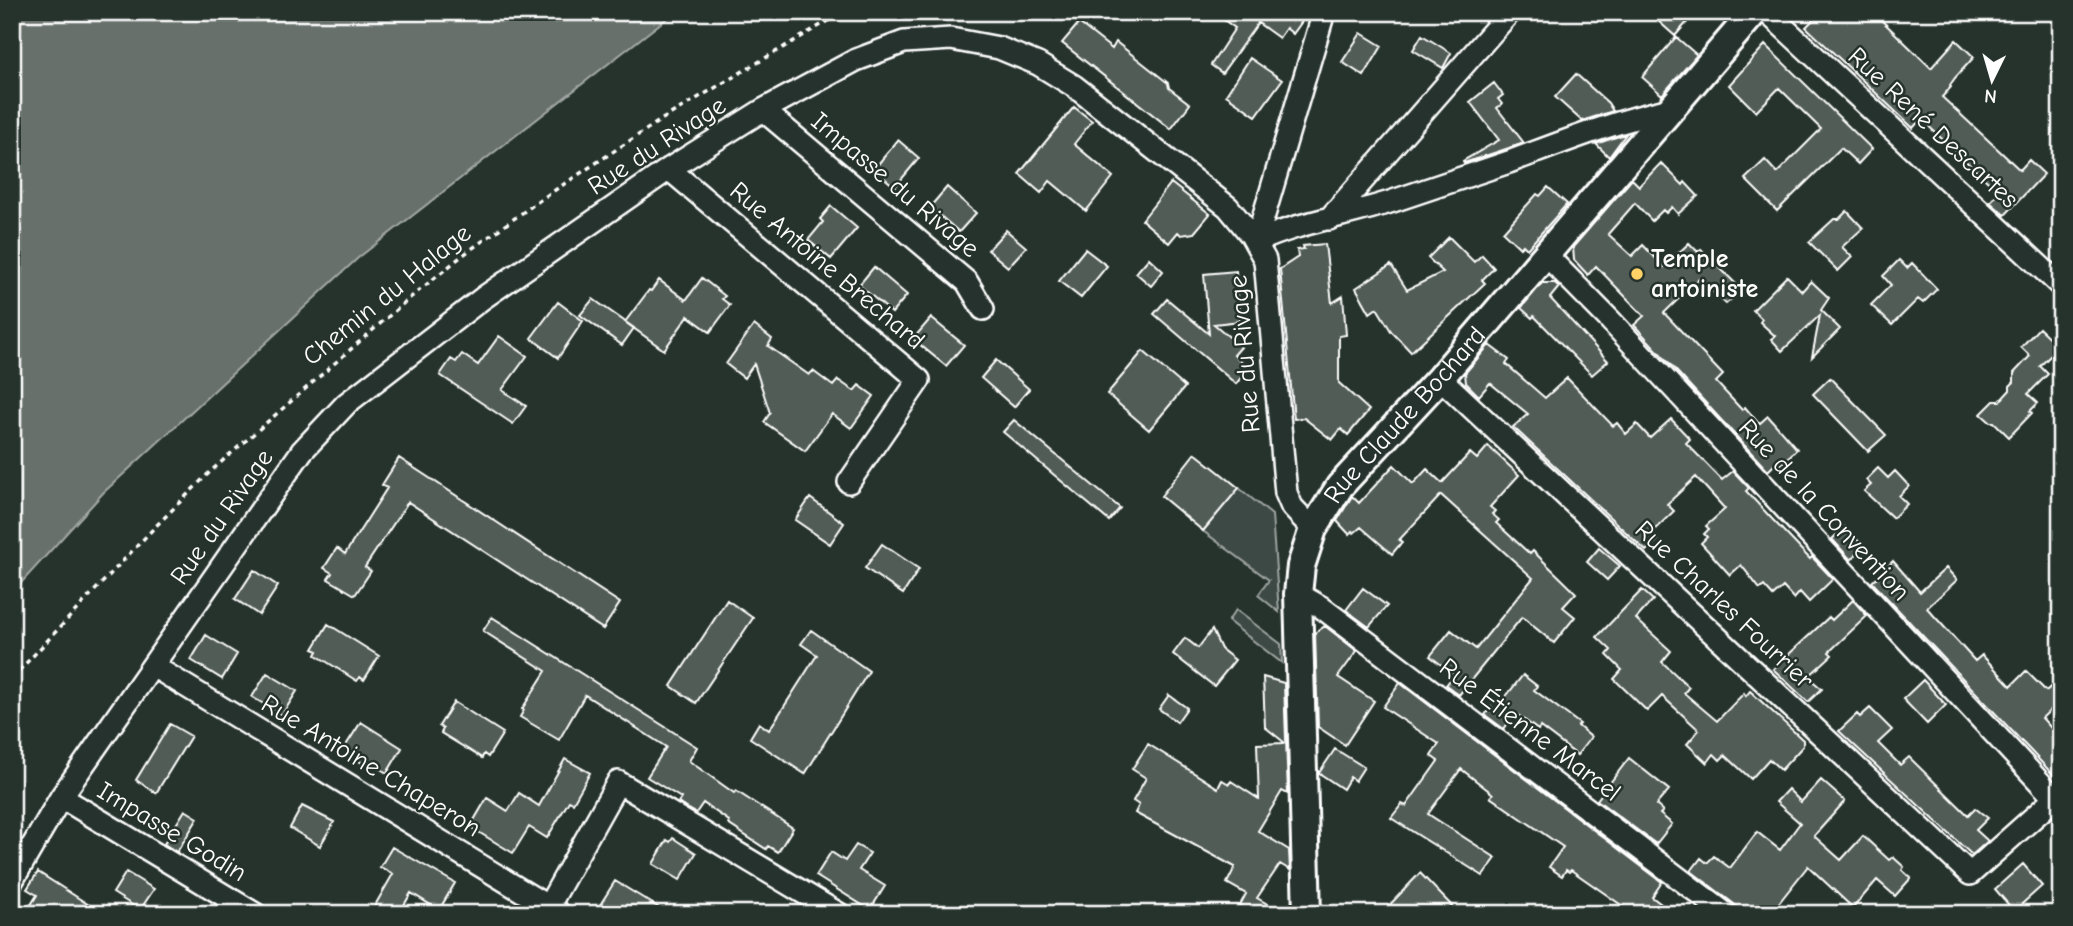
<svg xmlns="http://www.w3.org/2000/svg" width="2073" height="926" viewBox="0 0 2073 926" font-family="'Comic Neue',sans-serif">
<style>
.green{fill:#3e4944;stroke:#9ea4a2;stroke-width:2}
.water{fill:#67706c;stroke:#a4a9a7;stroke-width:2}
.building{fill:#515c57;stroke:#fff;stroke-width:2}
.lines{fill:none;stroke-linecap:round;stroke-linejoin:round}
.minor-casing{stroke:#fff;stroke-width:26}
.major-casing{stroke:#fff;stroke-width:32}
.path{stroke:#fff;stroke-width:3.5;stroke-dasharray:5 5;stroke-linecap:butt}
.minor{stroke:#26332d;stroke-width:21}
.major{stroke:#26332d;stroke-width:26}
.poi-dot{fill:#ffd166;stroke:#26332d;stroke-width:2.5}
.labels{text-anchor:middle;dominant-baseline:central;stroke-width:5;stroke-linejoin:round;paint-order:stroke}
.street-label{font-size:26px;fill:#fff;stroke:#26332d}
.poi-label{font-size:26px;font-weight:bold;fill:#fff;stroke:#26332d;text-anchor:start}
</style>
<rect width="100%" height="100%" fill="#26332d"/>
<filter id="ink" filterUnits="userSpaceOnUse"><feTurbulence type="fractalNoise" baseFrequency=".0143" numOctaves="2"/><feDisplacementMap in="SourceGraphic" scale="14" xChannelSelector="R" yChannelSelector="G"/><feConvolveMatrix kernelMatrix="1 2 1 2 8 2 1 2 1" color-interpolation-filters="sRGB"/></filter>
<g filter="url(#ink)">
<path class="green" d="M1239,488L1272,515L1279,612L1258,595L1269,580L1203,531Z
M1236,610L1281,644L1282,663L1228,621Z"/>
<path class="water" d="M12,12H675L358,258L103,493L12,593Z"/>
<path class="building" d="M1213,12H1297L1296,15L1303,20L1293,34L1286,28L1279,38L1258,23L1222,73L1211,65L1235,28Z
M1648,12H1696L1675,36Z
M1821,12H1873L1931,68L1956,40L1974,57L1955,78L1950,85L1951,87L1942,97L2020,170L2029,160L2044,174L2005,215L1990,202L1999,192L1958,154L1921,119L1913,128L1806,27Z
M1079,23L1112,49L1116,42L1168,83L1169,88L1190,104L1171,129L1062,43Z
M1361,33L1382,46L1364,76L1342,62Z
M1422,35L1451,53L1443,68L1413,50Z
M1676,37L1697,55L1662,95L1642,77Z
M1765,45L1872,149L1858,164L1841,148L1777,211L1745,179L1765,160L1777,173L1821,129L1779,88L1756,112L1729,85Z
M1250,58L1282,80L1256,116L1226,95Z
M1576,74L1608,103L1613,111L1582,121L1555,97Z
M1494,83L1503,95L1498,99L1502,104L1497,108L1524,143L1464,163L1463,161L1499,140L1470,102Z
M1074,107L1092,121L1074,144L1113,177L1086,211L1050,181L1041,193L1019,174Z
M1626,134L1609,157L1596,144L1613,138Z
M898,140L919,158L895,187L874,169Z
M1661,163L1683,185L1685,182L1698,196L1678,214L1672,207L1666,213L1663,210L1652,221L1635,203L1608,234L1632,256L1643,245L1664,267L1689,243L1698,252L1701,249L1742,290L1726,304L1699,279L1664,313L1723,375L1716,382L1742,410L1745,407L1759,424L1768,416L1797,449L1779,466L1776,463L1768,471L1634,325L1644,316L1596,266L1588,275L1574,260L1573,247L1632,179L1639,186Z
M1171,183L1210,214L1194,233L1181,235L1178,232L1169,243L1142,220Z
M947,187L976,213L959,232L930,207Z
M1548,187L1567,204L1527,249L1523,245L1520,248L1503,232L1537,194L1540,196Z
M831,206L857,228L831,259L808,240L823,222L820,219Z
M1847,211L1863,228L1842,247L1852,257L1838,271L1809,242L1834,219H1839Z
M1006,230L1026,247L1008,267L988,250Z
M1449,237L1474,262L1482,255L1494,268L1482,280L1485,283L1411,352L1391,331L1377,308L1370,313L1356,288L1391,265L1407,290L1443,272L1428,258Z
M1325,244L1332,303L1343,296L1346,335L1339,336V383L1369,410L1348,435L1341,429L1332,440L1304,418L1294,419L1280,269L1298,257L1297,250L1304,249L1303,246Z
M1085,249L1107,266L1081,298L1059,281Z
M1149,258L1163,271L1151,286L1136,273Z
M1899,260L1907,268L1912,263L1937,289L1923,303L1918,299L1892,325L1871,305L1891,285L1883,276Z
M874,267L907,295L892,313L859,285Z
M1236,271L1240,321L1214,324L1241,347L1234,355L1249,368L1236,384L1154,314L1167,299L1209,334L1204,274Z
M1787,276L1802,291L1811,281L1829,298L1821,310L1840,329L1812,357L1820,315L1782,351L1771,339L1775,336L1760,322L1762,319L1753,310Z
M702,278L725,296L722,299L730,305L710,332L688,316L664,350L625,322L649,290L651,291L659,280L686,300Z
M1542,283H1555L1559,287L1550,298L1608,361L1592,375L1534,316L1532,318L1521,308Z
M593,299L634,328L622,345L580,315Z
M558,302L583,321L558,358L531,338Z
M931,318L964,345L946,366L913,339Z
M754,325L772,339L768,346L809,375L813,371L833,386L838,380L854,391L859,385L874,396L851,428L832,414L805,451L764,422L770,413L754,364L744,378L726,364Z
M2039,328L2059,347L2040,366L2048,374L2028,394L2038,403L2030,411L2032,413L2009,437L1994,422H1990L1981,414L1994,401H2000L2010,390V386L2014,382V373L2030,356L2021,347Z
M499,336L527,356L502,390L526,406L513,424L440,375L451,359L456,362L462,354L478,365Z
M1489,345L1509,360L1506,364L1545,398L1567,378L1613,426L1617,423L1626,434L1637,424L1650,438L1671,419L1690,439L1686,443L1722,480L1733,471L1749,488L1746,491L1773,520L1810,559L1812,557L1833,579L1809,602L1800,592L1794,599L1783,587L1773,596L1764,586L1760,589L1741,565L1730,575L1701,543L1707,537L1704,534L1709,529L1706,526L1725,509L1696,477L1667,504L1674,511L1652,532L1658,540L1646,551L1513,427L1528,414L1490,383L1479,396L1466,383L1465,373Z
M1143,351L1185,387L1149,430L1107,394Z
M996,360L1029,389L1014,407L981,378Z
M1830,378L1886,435L1868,451L1813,394Z
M1014,420L1120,508L1109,521L1003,432Z
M1488,446L1519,475L1490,507L1495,511L1492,514L1499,520L1496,523L1530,554L1533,551L1576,593L1563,607L1575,617L1554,643L1522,617L1459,695L1446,685L1454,675L1430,656L1451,630L1476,649L1533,578L1441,495L1399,540L1402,542L1392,554L1361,527L1354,533L1352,531L1349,534L1337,521L1352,496L1359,503L1394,465L1413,484L1427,469L1442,483L1470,453L1477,459Z
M1195,453L1239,488L1203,531L1161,496Z
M399,458L620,603L603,629L408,502L365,567L371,571L355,595L328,579L332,573L324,568L337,548L345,554L387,488L382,485Z
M1878,468L1888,478L1895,471L1909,486L1899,496L1907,504L1893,518L1864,491L1871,485L1866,480Z
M810,498L844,523L830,544L795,520Z
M1845,527L1864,547L1851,560L1832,539Z
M882,544L919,569L903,594L865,568Z
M1599,548L1620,566L1607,580L1587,562Z
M1893,561L1920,592L1946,568L1957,580L1927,608L1975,661L1982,655L2011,686L2026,671L2046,691L2061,677V700L2042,718L2061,739V780H2058L1872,582Z
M254,570L278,586L259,615L235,599Z
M1363,588L1387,606L1369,627L1346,610Z
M1642,590L1653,600L1636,619L1671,651L1662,662L1689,687L1684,693L1717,721L1744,693L1746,696L1750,691L1803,740V746L1781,770L1769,759L1751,779L1725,755L1720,760L1714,754L1707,763L1687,744L1699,730L1662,696L1647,711L1614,679L1622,670L1607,655L1611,650L1597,637Z
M727,600L753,618L696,703L671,686Z
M1853,600L1867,616L1829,652L1832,655L1808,677L1822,689L1808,702L1773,669L1829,617L1832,620Z
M492,617L697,747L689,761L734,793L736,791L793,828L778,852L768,846L766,849L728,824L729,821L703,803L696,813L678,803L681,798L647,777L666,747L585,695L559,740L520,717L524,710L522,709L546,671L483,631Z
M328,624L379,656L364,680L360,677L357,681L316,655L318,651L313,649Z
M1325,626L1357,651L1338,677L1374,701L1345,745L1318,727L1315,633Z
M811,630L869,671L805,774L750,738L759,723L769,730L817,655L801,644Z
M1212,630L1221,649L1235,660L1214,686L1173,654L1185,638L1198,648Z
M206,635L237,654L222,679L191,660Z
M267,673L297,691L282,715L252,697Z
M1523,675L1537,686L1534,690L1580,724L1578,726L1591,737L1577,755L1540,727L1538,730L1515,713L1504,729L1485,715L1491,707L1495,710Z
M1263,677L1284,683L1288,794L1282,791L1258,831L1289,850L1290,870L1280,864L1257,898L1285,914H1235L1246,894L1227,883L1235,867L1135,813L1139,805L1133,801L1146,778L1132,769L1148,744L1218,788L1222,780L1229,784L1231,781L1259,799L1257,744L1285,743L1265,727Z
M1923,680L1946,705L1927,724L1903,699Z
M1400,683L1662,882L1652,897L1674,914H1619L1624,907L1571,870L1569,872L1566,870L1562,876L1549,867L1563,847L1490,797L1493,794L1461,769L1428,814L1496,858L1483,876L1391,818L1402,804L1406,806L1438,761L1431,756L1439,744L1383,707Z
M1169,695L1187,708L1177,722L1159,709Z
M454,702L503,733L488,757L484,754L482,758L441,733L443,729L439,726Z
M1870,708L1892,730L1878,743L1900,765L1909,757L1968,815L1975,808L1988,818L1976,830L1988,841L1972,855L1839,731L1857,714L1860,717Z
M361,722L402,748L387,773L376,766L374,770L354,758L356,754L345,747Z
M170,724L191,736L156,793L136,780Z
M1335,749L1364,767L1355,781L1350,777L1343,789L1319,773Z
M1629,758L1669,790L1656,805L1663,811L1660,814L1672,824L1656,844L1597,800Z
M565,759L590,773L573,803L569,801L547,838L529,827L513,853L470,827L487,798L508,811L519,793L539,806Z
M1821,780L1845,801L1814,836L1841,860L1863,836L1889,860L1893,857L1904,867L1902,870L1911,878L1895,896L1877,880L1853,908L1808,866L1778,904L1790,914H1743L1734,904L1691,871L1701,858L1707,863L1714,856L1730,868L1757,832L1780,850L1800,823L1776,802L1788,789L1801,802Z
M302,806L334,822L320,846L290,828Z
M185,810L198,818L177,852L164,844Z
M673,838L696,853L680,880L653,864L667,840L670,842Z
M856,845L870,853L859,870L885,886L870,910L816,876L831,852L845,861Z
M392,847L455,883L439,910L411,893L399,914H370L393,874L380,867Z
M2023,864L2042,886L2014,911L1995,889Z
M38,872L103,914H39L29,908L37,895L27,889Z
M126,872L154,889L140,910L113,893Z
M1420,873L1452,906L1444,914H1381Z
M615,881L648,901L669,914H600L603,907L600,905Z"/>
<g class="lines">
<defs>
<path id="minor" d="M1767,12L2061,286
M763,110L967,282L983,309
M669,169L919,380L849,482
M1329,219L1510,12
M1256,242C1299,222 1347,216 1393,201C1432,188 1471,175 1509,162C1563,142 1615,121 1671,109
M1256,242L1324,12
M1546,255L1610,320L2061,805
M1440,378L1970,874L2061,793
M1298,594L1321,607L1726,914
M153,666L560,914
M61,797L255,914
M12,881L61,797L302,451L347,403L483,298L669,169L763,110L856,60L904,42L951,39L999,48L1038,64L1074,86L1228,207L1251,235L1265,260L1286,493L1292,507L1313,529
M548,907L618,782L839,914"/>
<g id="major">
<path id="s1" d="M1307,914L1298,594L1301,566L1313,529L1340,486L1440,378L1754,12"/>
</g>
</defs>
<use href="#minor" class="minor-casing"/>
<use href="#major" class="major-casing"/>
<path class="path" d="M12,678L153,529L211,471L405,302L463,255L543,198L664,118L843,12"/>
<use href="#minor" class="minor"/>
<use href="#major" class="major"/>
</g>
</g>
<circle class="poi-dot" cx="1637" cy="274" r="7"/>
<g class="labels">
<g class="street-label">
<text transform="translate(1933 128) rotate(43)">Rue René Descartes</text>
<text transform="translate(657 146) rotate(-33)">Rue du Rivage</text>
<text transform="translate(895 185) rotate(40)">Impasse du Rivage</text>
<text transform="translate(827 266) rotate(40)">Rue Antoine Brechard</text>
<text transform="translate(387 295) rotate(-39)">Chemin du Halage</text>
<text transform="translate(1245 354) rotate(-95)">Rue du Rivage</text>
<text stroke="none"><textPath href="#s1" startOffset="534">Rue Claude Bochard</textPath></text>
<text transform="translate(1824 510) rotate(47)">Rue de la Convention</text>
<text transform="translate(222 517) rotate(-55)">Rue du Rivage</text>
<text transform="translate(1724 605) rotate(43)">Rue Charles Fourrier</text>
<text transform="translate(1530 730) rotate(37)">Rue Étienne Marcel</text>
<text transform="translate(371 766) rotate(31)">Rue Antoine Chaperon</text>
<text transform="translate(172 832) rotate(31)">Impasse Godin</text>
</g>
<g class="poi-label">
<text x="1651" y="259">Temple<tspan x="1651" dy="30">antoiniste</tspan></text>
</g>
</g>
<rect width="2073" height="926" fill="none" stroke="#26332d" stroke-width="42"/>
<rect x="21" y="21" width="2031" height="884" fill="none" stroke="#fff" stroke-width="2.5" filter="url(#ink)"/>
<g transform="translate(1992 80) rotate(185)" stroke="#26332d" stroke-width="5" paint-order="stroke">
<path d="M0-5L12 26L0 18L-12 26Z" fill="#ffffff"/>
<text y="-10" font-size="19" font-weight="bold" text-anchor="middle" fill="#ffffff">N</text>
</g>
</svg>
